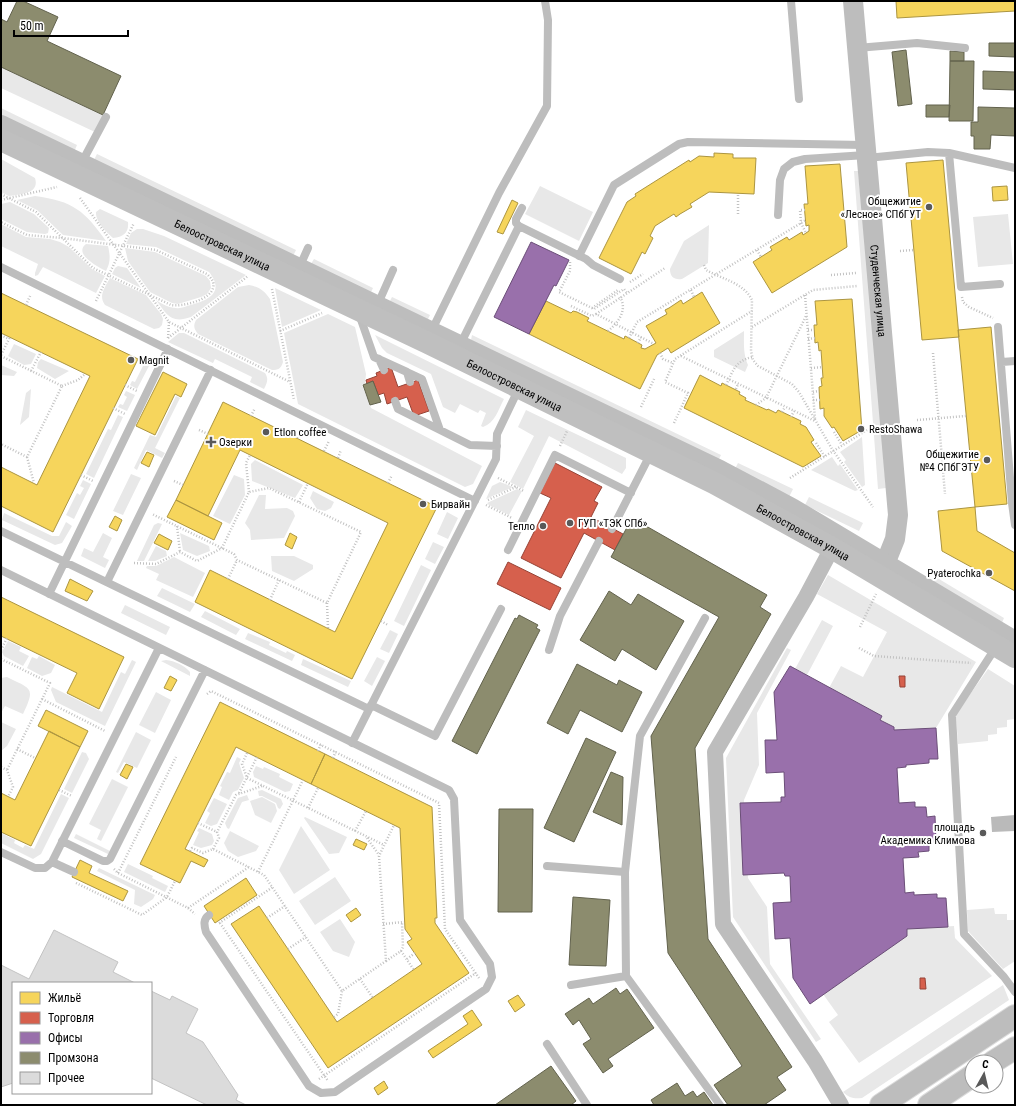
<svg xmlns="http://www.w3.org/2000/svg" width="1016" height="1106" viewBox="0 0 1016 1106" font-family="'Roboto Condensed',sans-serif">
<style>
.green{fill:#e8e8e8}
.water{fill:#bababa}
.homes{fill:#f6d55c;stroke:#ac9540}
.shops{fill:#d6604d;stroke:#964336}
.offices{fill:#9970ab;stroke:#6b4e78}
.industry{fill:#8c8c6e;stroke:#62624d}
.building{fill:#dbdbdb;stroke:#c3c3c3}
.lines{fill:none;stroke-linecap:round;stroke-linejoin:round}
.primary-casing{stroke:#dbdbdb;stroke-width:24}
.path{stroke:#c2c2c2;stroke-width:2.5;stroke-dasharray:1 2;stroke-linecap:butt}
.service{stroke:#bdbdbd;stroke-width:8}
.minor{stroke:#bdbdbd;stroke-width:16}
.tertiary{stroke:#bdbdbd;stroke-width:20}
.secondary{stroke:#bfbfbf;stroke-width:22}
.primary{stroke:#bdbdbd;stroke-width:22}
.poi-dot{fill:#595959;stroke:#fff;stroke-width:1.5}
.labels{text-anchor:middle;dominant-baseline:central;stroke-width:4;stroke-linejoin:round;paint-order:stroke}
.poi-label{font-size:11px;fill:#000;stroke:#fff;text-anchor:start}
.street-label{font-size:11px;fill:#000;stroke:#fff}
</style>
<rect width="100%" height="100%" fill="#fff"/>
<path class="green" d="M1,67L103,115L95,132L1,88Z
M1,108L77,145L74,152L1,116Z
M97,154L296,250L292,258L93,162Z
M1,159L35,178C40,194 20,194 9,196L1,192Z
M854,171H858L875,348L886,488L878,489Z
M540,186L593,212L579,241L525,214Z
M35,196C73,201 85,211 106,241L63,235L37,210L17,200Z
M10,202L34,214L49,228L48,233L45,234L27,232L1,219V204Z
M100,209L128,222C129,232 124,237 113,238C107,233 95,221 96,212Z
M1008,214L1013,264L978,267L973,217Z
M1,224L26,237L50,239L60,242L69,247L92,269L105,276L96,293L43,267L38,275L35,276V273L38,264L1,246Z
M709,225L708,263L682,279C674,280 670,277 670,269L684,241Z
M137,229H143L164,236L246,275L191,317C171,324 167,315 156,300C162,304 169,308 176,308C181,309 186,306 191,305C209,300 225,292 209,272L156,247L126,244L131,233Z
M86,244L108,246C110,255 111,262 106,271C98,267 73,254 86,244Z
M125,248L155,252L206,276L210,281L211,288L207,294L201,297L178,304L172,303L150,292L128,261Z
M314,259L373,288L369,296L309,267Z
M118,266L127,268L141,288L112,274L115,268Z
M110,278L146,295L161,314L163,319L162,325L159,328L154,329L105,305C98,296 105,287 110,278Z
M249,285C259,287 264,290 270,299L283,362C281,369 278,370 272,370L198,334C194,329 193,326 196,320L238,287Z
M275,288L321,310L282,327Z
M392,297L430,315L426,323L388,305Z
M328,314L355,327L366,374L365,384L362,385L371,408L482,466L473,484L465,487L298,404L284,333Z
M744,331C744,343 743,354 748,365L745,372L714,357V350Z
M179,333H184L265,373C269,379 267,383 264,389L250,382L252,377L215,359L213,363L168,342Z
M375,335L504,399C498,410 495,423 483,427L481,426L486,413L480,410L478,413L460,404L455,413L443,407L431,374L387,353L382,348Z
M472,335L721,455L717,463L470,345Z
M14,344L36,354L31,364L24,365L8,356Z
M41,359L69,371L55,379L37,368L38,362Z
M144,364L149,366L137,389L130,385L132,381L135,382Z
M1,365L17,372L14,376L1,375Z
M31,389L29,417L20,425L26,393Z
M126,391L135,395L127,411L118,407L120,404L123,405L127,397L124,395Z
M176,396L180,398L155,448L165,453L162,458L146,450L137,470L134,468L150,435L156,437Z
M526,410L626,458V468L622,474L549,436L523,489L510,482L534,436L518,427Z
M118,415L123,417L94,478L86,474L108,429L111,430Z
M862,437L865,485L862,487L844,462L846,460L840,452Z
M832,457L838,466L840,464L858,490L855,491L811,470Z
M255,460L303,485L295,498L252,481L251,464Z
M738,463L793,489L789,497L734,471Z
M131,474L141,478L123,515L113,511Z
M234,475L244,479L245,495L230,524L213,516Z
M83,480L91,484L74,519L66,515L77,493L80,495L84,488L80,486Z
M500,482L513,487L486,499L492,486Z
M517,489L522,491L509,515L489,505L487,503Z
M313,491L334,502L331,508L325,511L317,509L310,498Z
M259,495H266L265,509L287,508L293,511L295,516L284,538L251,540L250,530L245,523Z
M809,497L863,523L859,531L805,505Z
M447,512L458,518L448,539L437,534Z
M4,513L52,536H59L66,522L72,526L62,543L55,545L2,520Z
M158,523L162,524L144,561H137L154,525Z
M103,533L112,538L103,557L109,560L105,568L81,556L84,548L93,552Z
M180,533L209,546L210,551L197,556L183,550Z
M433,542L444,547L435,564L425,559Z
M156,546L166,551L167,556L155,561H148Z
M271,556H294L313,565V569L294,581L272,571Z
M174,557L205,573L193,597L156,580L159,574L146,568L147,566H156Z
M421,565L431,570L404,626L394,621Z
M828,575L976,662L936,728L894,730V727L880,720L882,716L829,688L841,666L863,677L887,632L817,594Z
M934,576L1004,618L1001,625L930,583Z
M162,588L195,604L190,612L157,596Z
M125,605L170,627L166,635L121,613Z
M205,611L240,629L236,635L201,617Z
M822,620L833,626L807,675L795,669Z
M390,630L398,634L389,653L380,649Z
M248,633L270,642L269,645L286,653L287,651L295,655L292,661L245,639Z
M8,641L21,647L19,651L29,656L23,666L4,656L2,652Z
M787,648L791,650L757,713L759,765L744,800L748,878L767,907L770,964L821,1039L816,1042L733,917L726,758Z
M39,656L55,665L51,673L42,676L27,668L32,657L37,659Z
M377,657L385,661L372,686L364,681Z
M303,659L351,681L348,687L301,665Z
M132,660L136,662L105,726L56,702L51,690L52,687L102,712L121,672L125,674Z
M166,660C175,661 184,665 190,672V676L161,661Z
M988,669L1015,686V719L1007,720V727L997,728V734L988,735V741L958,744L956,714Z
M7,677C31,689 36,687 23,714L5,706L1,713V678Z
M156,692L171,700L155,733L139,725Z
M1,722L16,729L7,746L1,751Z
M136,732L151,740L137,768L124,762L118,773L116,772Z
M82,752L86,753L89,759L72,793L64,789Z
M237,757L241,759L239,763L244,778L238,790L233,792L229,800L219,795L222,787L220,786L227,772L230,773Z
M256,766L263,769L264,767L280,774L279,777L293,784L290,791L285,792L254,777L253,772Z
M112,779L128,787L101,841L97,839L101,830L89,824Z
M262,790L281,799L283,804L280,809L278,808L276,803L262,796H259L258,791Z
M61,794L69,798L41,854L33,859L1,843V833L15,840L14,843L23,848L25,845L34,849Z
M247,795L249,800L242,802L229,829L227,828L225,823L238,798Z
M262,797L275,804L277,811L271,823L255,815L250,801Z
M214,798L227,804L217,824L211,826L205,823L210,813L207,811Z
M305,817L347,837L339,853L329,854L304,818Z
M301,826L330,870L294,894L279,870Z
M199,828L212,834L214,841L212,845L201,848L193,845L199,832L197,831Z
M230,831L259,846L256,851L238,857L228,851L224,843Z
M76,834L110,851L108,854L74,838Z
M128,864L153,876L152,878L168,886L165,892L124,872Z
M99,868L155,895L153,899L141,907L134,904L135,890L97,871Z
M335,877L351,901L315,925L299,901Z
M994,908L995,914H1007V920H1015V961L1003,969L968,931L967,910Z
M340,919L355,942L349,957L333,951L320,932Z
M954,926L955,938L992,976L859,1063L829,1022L838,1015L823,994L907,929Z
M1003,985L1009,1000L862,1098C854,1099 849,1098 843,1092Z"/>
<path class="water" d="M1015,815V831L992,832L991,817Z"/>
<path class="homes" d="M896,1H1015V11L897,18Z
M714,153L733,154V158H756L754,194L709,192L690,204L692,207L680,214L676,217L674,214L655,226L650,236L653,238L645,254L642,252L631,274L599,258L627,202L636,196L635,194L689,160L690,162L699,156L714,157Z
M943,160L959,337L922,340L906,163Z
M840,164L847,247L772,293L753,262L772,250L770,247L787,237L789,240L802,232L803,235L809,231V225L806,226L804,204H808L805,166Z
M1007,186L1008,200L993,201L992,187Z
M512,200L518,203L503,234L497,232Z
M702,292L720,323L671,353L668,348L657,355L640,389L529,334L546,301L571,313L573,311L577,312L589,318L587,321L624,339L625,336L629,338L642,345L641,348L645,349L656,343L646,326L667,314L665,310L669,308L681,300L683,304Z
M1,293L138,359L53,532L1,506V467L37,485L90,376L1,333Z
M852,299L862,430L843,441L834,427L832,428L824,416V408L820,409L819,387L822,386L821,378H823L821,350L819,351L818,342L815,343L814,325H817L815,301Z
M991,327L1007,504L975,507L958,330Z
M163,372L187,384L181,397L175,394L155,435L136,426Z
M700,375L721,386L722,383L740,392L739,394L746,398L745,400L767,410L768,409L776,413L778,410L801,421L800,424L806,427L814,440L811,442L821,456L803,467L684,408Z
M223,402L437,507L352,679L195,602L210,570L335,632L388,523L240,450L208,516L176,500Z
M147,452L154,455L149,467L141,463Z
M176,500L222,523L214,540L167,517Z
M975,507L977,531L1015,553V591L942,551L938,511Z
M115,516L122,520L117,531L109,527Z
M290,533L297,537L292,549L285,545Z
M159,534L172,541L168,550L154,543Z
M70,579L93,591L87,601L65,591Z
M1,597L124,657L99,709L67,693L77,673L1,636Z
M170,676L177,680L171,691L164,688Z
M220,702L325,754L311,784L236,747L185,849L208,860L204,867L191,861L180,883L140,864Z
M46,710L88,731L80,747L38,726Z
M49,731L80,747L31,846L1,832V793L15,800Z
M325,754L432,807L437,918H435V923L469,973L328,1068L231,924L259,906L337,1022L422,964L407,942L412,939L405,929L400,828L311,784Z
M126,764L133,767L127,779L120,775Z
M356,839L367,844L364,850L353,845Z
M80,860L92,866L89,873L128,891L123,901L72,877Z
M246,878L257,895L215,923L204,906Z
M356,908L361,915L351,922L346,915Z
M518,995L525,1005L515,1012L508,1001Z
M472,1010L482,1025L433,1058L428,1051L468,1024L463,1016Z
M384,1081L388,1088L378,1095L374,1088Z"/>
<path class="shops" d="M391,367L398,387L418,380L429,411L414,416L407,397L387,404L384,393L378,395L373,381L367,384L366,380L377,376L376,373Z
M555,463L602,487L594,501L598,503L591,517L623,534L615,550L584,533L561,578L521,558L551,498L540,493Z
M508,562L561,588L550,610L497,584Z
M899,676H905V687H900Z
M920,978H925L926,989H920Z"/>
<path class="offices" d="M531,242L569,260L556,286L554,285L529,334L494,317Z
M790,666L882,716L880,720L894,727V730L936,728L938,759H929V763L906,765V767L897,768L899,803L915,802V807H926L927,817L935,816L936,842H929V851L918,852L919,857L903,858L905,893L914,892V895L937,894V898H946L948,927L907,929V936L810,1004L793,978L790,938L775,939L773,903L791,902L790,876H785L784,873L743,875L740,803L781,802V797H785L784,772L766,773L765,740H777L774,692Z"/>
<path class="industry" d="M17,1H23L58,17L47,41L121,76L103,115L1,67V19L7,22Z
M989,43H1015V57L989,56Z
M906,50L912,104L898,106L892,52Z
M950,51L964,52V61H950Z
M950,61H974L973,121H949Z
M983,71L1015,72V90L983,89Z
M926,105H950L949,117H926Z
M978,107L1015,108V136L991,135L990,149H974V136H971V122H978Z
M373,381L381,402L370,405L363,385Z
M632,518L767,595L760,607L771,614L695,748L708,939L792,1067L777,1077L786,1090L764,1105H728L714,1085L742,1066L668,953L651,736L719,617L611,557Z
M609,591L631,605L638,594L684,621L656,670L622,649L615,661L580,640Z
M519,615L538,625L536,628L540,630L477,754L452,741L515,618L517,619Z
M577,664L617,685L619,680L642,692L622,732L580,710L568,734L547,723Z
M586,738L616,752L574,842L544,828Z
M611,772L623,777L622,825L593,812Z
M499,809H533L532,912H498Z
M573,897L610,900L606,966L569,965Z
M616,988L620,994L627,989L654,1028L608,1059L613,1066L603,1073L583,1044L591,1039L579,1020L573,1025L565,1014L589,998L593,1004Z
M551,1066L576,1101L571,1105H495Z
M677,1083L685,1096L693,1091L697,1097L704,1092L713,1105H654L651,1100Z"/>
<path class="building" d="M54,930L118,962L113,972L135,983H13V1083L1,1087V965L29,979Z
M151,991L170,1000L172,996L198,1009L186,1033L203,1042L238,1095L236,1100L246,1105H207L151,1078Z"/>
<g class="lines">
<defs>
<path id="primary" d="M993,1062L1015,1048
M881,1105L1015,1016
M929,1105L972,1076"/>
</defs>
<use href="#primary" class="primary-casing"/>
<path class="path" d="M1,194L36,212L93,268L171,305C182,307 210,300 213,288C215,282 211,278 207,274L156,250L62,238L27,235L1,222
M80,198L169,322L290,382
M1,200L57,187
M805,210H800L801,223L806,233
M738,214V193
M757,250L761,257
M900,251L914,250
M570,262V271L559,292L594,309L624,289L627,293
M704,265L706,270C722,279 744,283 752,300L751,351L753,360L758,366L792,384L799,392L832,449L873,507
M831,275L856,273
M630,282L643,274
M272,289L294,400
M691,290L694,297
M805,295L815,419
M962,297L963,302L969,307L993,318
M96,301L134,223
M26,305L31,294
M571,306L592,316L596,314L654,344
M592,308L618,290
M596,314L665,268
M752,327L813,290L857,286
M808,330H814
M280,331L322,313
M608,331C618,323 628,310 620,297
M1,335L9,339
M168,338L248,276
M168,338L169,322
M629,338L637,322L806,220
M808,339L815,338
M638,343L641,337
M660,353L663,359L673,363
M933,353L945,494
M1,355L10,337
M1,356L62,386L27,457L1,444
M681,356L815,421
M811,368L823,367
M31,371L41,352
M125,385L137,391
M726,385C733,371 735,361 752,357
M62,386L78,380L85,374
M736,389L738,384
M813,392L819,391
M813,400H820
M756,405L766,398L806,316
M641,407L655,377
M113,408L125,414
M782,412L785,407
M251,416L255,408
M791,417L794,411
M917,420L966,416
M674,423L688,393L665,382L675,359L752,311
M199,430L208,434
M834,432L842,445
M297,438L301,431
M816,443L825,457
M560,446L567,431
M324,451L329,441
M27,457L34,483
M338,458L341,450
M81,475L93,481
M498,478L524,491
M790,478L867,430
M174,481L183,485
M388,483L392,475
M249,492L246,463L250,455
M488,500L516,487
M299,502L308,483
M486,505L512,518
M177,526L180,552
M134,563L156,564L180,552L197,561L222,548L249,492L269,488L361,532L327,603L237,560L234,554L152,514
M228,579L237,560
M270,600L279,580
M327,603L328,628
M381,621L388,625
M860,627L876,594
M859,648L874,656L971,663
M1,650L7,638
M1,659L50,683L7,770
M207,694L211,691L439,803L445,929L479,978
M42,699L105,731
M17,749L35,758
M318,751L321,744
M247,753L242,764L247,778L384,845
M333,758L336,751
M1,767L7,770L13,787L8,797
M59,790L72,796
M239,793L257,757
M308,808L318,788
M198,823L217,832
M355,831L366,811
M367,838L379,855
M213,849L219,838L217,832L236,795L262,786
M190,851L192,848L203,853L213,849L264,875L342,991L386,961L379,856L394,825
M114,869L118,873L188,908L195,914
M258,872L303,780
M118,873L176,757
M76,883L142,915L167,897L175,881
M188,908L249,867
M267,918L285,906
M219,923L273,887
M220,923L328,1081
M383,924L404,922
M288,949L306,937
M401,951L414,970
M407,959L415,953
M386,961L401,951L403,947L402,923
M360,979L373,998
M334,1017L338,1014L342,991
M319,1079L476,973"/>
<path class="service" d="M791,1L799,99
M857,48L917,43L965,48
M949,153L961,287L1000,284
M867,158L928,152L949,153L1015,168
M81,164L106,117
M522,208L516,219V223L519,226L586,259L593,265L620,279
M778,215L780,180L784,169L793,162L805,159L866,155
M579,256L614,185L679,144L688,142L865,145
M1,267L475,501
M299,268L308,248
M377,306L393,270
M359,314L374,357L407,372L410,382
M998,327L1012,503L1015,525
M431,332L499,193L547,106L548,20L545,1
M460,345L519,226
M379,359L384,370
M1002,362L1015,361
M407,372L422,379L440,430
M395,401L398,409L470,445L497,446
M612,529L651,453
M1,531L369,709
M508,550L555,455L631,493
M1,570L449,790L454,799L460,920L490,964L492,977L486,989L335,1092L321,1093L309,1086L206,932C204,925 203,919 209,915
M107,582L211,370
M49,594L168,349
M705,618L640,736L625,872L626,976L720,1105
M996,647L952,715L964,934L1004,977L1015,992
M549,650L560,616L599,541
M371,705L435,736L501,609
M352,743L496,459L497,434L519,388
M62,841L103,861H107L110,859L205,670
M1,852L35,868H45L52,862L159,648
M52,862L74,872
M547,866L625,872
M571,985L626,976
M547,1044L587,1105"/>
<path class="minor" d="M832,548L806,597L715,752L723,924L815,1061L841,1105"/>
<g class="tertiary">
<path id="s1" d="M853,1L898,515L895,539L885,564L879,574"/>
<path d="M1,125L720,470L792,508L1015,641"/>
</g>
<path class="secondary" id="s2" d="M1,140L426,342L714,483L832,548L1015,657"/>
<use href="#primary" class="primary"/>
</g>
<g class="poi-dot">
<circle cx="929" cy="207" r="4"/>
<circle cx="131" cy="360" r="4"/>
<circle cx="861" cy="429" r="4"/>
<circle cx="266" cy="432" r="4"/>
<path d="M209 436h4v4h4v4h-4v4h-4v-4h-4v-4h4z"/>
<circle cx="987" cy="460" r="4"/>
<circle cx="423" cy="504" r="4"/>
<circle cx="570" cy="523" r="4"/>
<circle cx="543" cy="526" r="4"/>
<circle cx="989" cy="573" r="4"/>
<circle cx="983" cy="833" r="4"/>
</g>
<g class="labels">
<g class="poi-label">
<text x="921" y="201" text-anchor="end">Общежитие<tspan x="921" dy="13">«Лесное» СПбГУТ</tspan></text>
<text x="139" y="360">Magnit</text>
<text x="869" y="429">RestoShawa</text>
<text x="274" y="432">Etlon coffee</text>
<text x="219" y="442">Озерки</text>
<text x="979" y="454" text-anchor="end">Общежитие<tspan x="979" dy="13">№4 СПбГЭТУ</tspan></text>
<text x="431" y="504">Бирвайн</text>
<text x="578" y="523">ГУП «ТЭК СПб»</text>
<text x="535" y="526" text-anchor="end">Тепло</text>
<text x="981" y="573" text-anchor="end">Pyaterochka</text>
<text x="975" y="827" text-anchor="end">площадь<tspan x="975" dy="13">Академика Климова</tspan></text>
</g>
<g class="street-label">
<text stroke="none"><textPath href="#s2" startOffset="245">Белоостровская улица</textPath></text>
<text stroke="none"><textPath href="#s1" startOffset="291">Студенческая улица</textPath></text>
<text stroke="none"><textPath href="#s2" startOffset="569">Белоостровская улица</textPath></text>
<text stroke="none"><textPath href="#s2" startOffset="893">Белоостровская улица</textPath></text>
</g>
</g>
<rect width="1016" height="1106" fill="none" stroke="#000000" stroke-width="4"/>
<rect x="12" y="982" width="140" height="112" fill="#ffffff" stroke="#999999"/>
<rect x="20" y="992" width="20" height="12" fill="#f6d55c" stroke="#999999"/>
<text x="48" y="1002" font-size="12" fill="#000000">Жильё</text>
<rect x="20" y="1012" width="20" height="12" fill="#d6604d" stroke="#999999"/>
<text x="48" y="1022" font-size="12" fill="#000000">Торговля</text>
<rect x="20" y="1032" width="20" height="12" fill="#9970ab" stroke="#999999"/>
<text x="48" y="1042" font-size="12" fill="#000000">Офисы</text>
<rect x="20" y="1052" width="20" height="12" fill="#8c8c6e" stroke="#999999"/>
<text x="48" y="1062" font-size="12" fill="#000000">Промзона</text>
<rect x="20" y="1072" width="20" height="12" fill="#dbdbdb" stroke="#999999"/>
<text x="48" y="1082" font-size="12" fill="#000000">Прочее</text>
<g transform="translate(984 1074) rotate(8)"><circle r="19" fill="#ffffff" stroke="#999999"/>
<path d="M0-3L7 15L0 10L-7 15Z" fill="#595959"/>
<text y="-6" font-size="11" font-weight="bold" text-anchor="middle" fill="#000000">С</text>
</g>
<path d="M14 30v6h114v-6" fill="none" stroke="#000000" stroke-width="2"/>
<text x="20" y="30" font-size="12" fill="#000000" stroke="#ffffff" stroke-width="3" paint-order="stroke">50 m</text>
</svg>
